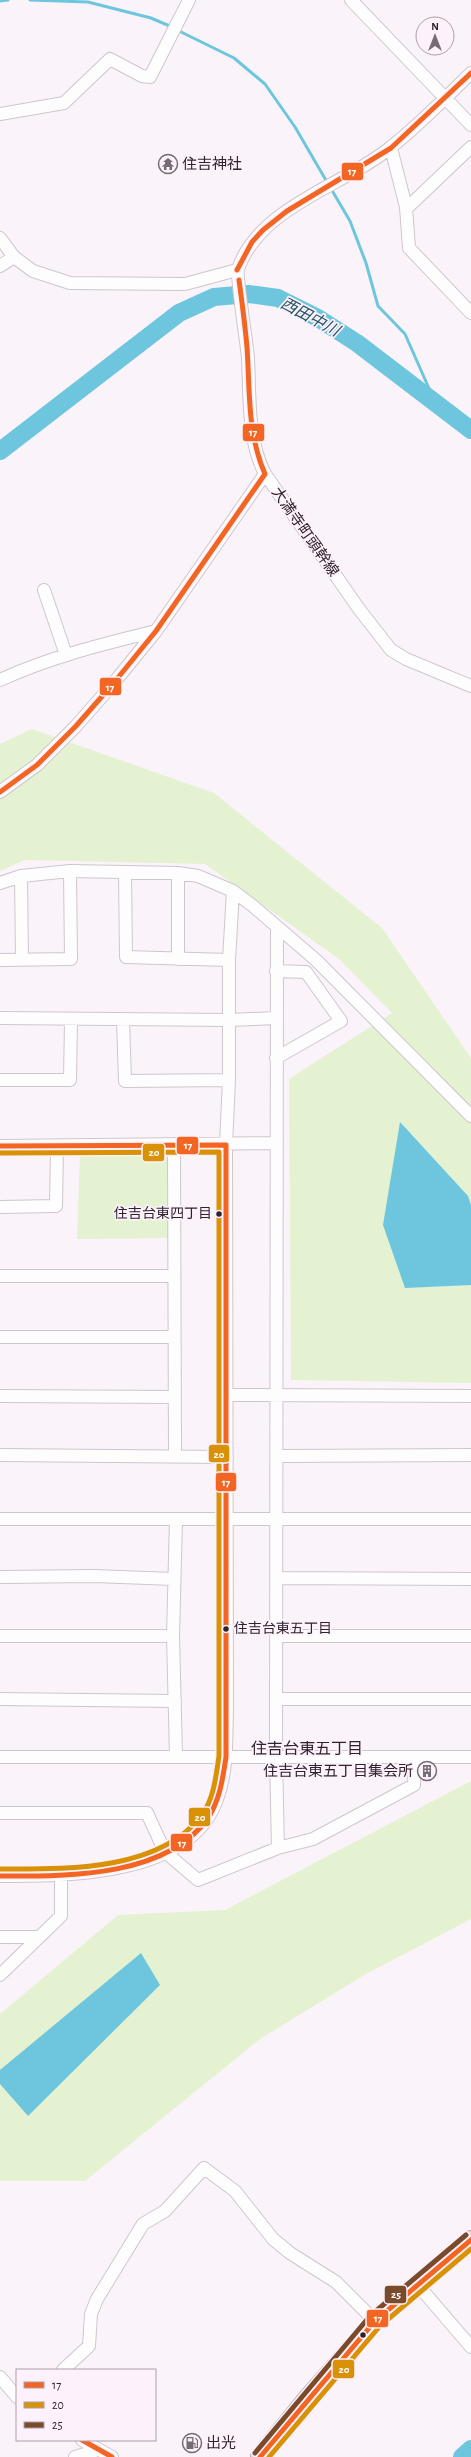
<svg xmlns="http://www.w3.org/2000/svg" width="471" height="2457" viewBox="0 0 471 2457" font-family="'Alegreya Sans','Noto Sans JP',sans-serif">
<style>
.green{fill:#e4f2d2}
.water{fill:#6dc6dd}
.lines{fill:none;stroke-linecap:round;stroke-linejoin:round}
.stream{stroke:#6dc6dd;stroke-width:3}
.river{stroke:#6dc6dd;stroke-width:18}
.minor-casing{stroke:#cec6cd;stroke-width:14}
.highway-casing{stroke:#bca9a8;stroke-width:20}
.minor{stroke:#fefdfe;stroke-width:12}
.highway{stroke:#e8d7d4;stroke-width:18}
.bus-1-casing{stroke:#fdf1fc;stroke-width:8}
.bus-2-casing{stroke:#fdf1fc;stroke-width:8}
.bus-3-casing{stroke:#fdf1fc;stroke-width:8}
.bus-1{stroke:#f26522;stroke-width:5}
.bus-2{stroke:#d99207;stroke-width:5}
.bus-3{stroke:#7a4b2a;stroke-width:5}
.bus-dot{fill:#2e232d;stroke:#fdf1fc;stroke-width:1.5}
.labels{text-anchor:middle;dominant-baseline:central;stroke-width:3.5;stroke-linejoin:round;paint-order:stroke}
.bus-label{font-size:14px;fill:#2e232d;stroke:#fdf1fc;text-anchor:end}
.poi-label{font-size:15px;fill:#2e232d;stroke:#fdf1fc;text-anchor:start}
.street-label{font-size:15px;fill:#2e232d;stroke:#fdf1fc}
.water-label{font-size:16px;font-style:italic;fill:#205461;stroke:#fdf1fc}
.neighbourhood-label{font-size:16px;fill:#2e232d;stroke:#fdf1fc}
.line-badge{stroke:#fdf1fc;stroke-width:1.5}
.badge-label{font-size:11px;text-anchor:middle;font-weight:bold;fill:#fff}
</style>
<rect width="100%" height="100%" fill="#faf4fa"/>
<path class="green" d="M32,729L214,793L382,928L471,1058V1383L291,1380L289,1079L392,1013L339,959L205,864L25,860L0,871V744Z
M162,1153L169,1162V1238L77,1239L80,1154Z
M471,1781V1919L366,1974L260,2039L85,2181H0V2014L118,1915L225,1910Z"/>
<path class="water" d="M400,1122L468,1196L471,1205V1285L405,1288L383,1225Z
M141,1953L160,1985L28,2116L0,2084V2070Z"/>
<g class="lines">
<path class="stream" d="M30,0L88,2L151,18L172,27
M0,1L8,0
M177,30L234,58L265,84L295,127L327,182
M330,187L350,221L366,263L378,306L405,334L435,402"/>
<path class="river" d="M0,451L179,313L214,297L249,294L278,298L318,318L357,343L471,430
M462,2457L471,2449"/>
<defs>
<path id="minor" d="M351,0L471,125
M471,73C445,98 419,125 391,147C344,186 260,206 238,269C236,276 247,344 248,358C250,396 247,439 265,474L359,609L391,650L406,659L471,686
M0,114L64,103L110,59L142,76L150,77L189,0
M391,148L406,207L409,248L471,313
M406,209L471,147
M0,238L14,257L33,271L70,283L185,284L237,270
M0,266L14,257
M44,590L66,655
M0,680C50,657 103,644 156,631
M0,792L37,765L76,726L112,685L156,631L265,474
M125,872L126,957L229,960
M178,873V959
M21,876L22,960
M0,883L21,876L70,871L178,873L198,876L233,891L253,906L316,960L471,1116
M277,927L276,1758L278,1848
M0,960L71,959L70,871
M276,971L306,972L341,1021L276,1058
M0,1018L230,1020L276,1018
M123,1020L125,1081L229,1080
M0,1080H70L71,1020
M174,1145L175,1455
M0,1146L277,1143
M0,1207L56,1206L57,1146
M0,1276H174
M0,1337H174
M227,1395L471,1396
M0,1396L174,1397
M0,1455L227,1457
M278,1456L471,1455
M0,1519H471
M176,1519L173,1636L176,1756
M0,1577L94,1576L174,1579
M277,1578L471,1579
M0,1636H173
M278,1636H471
M0,1699L175,1701
M277,1699H471
M0,1757H471
M0,1813H147L165,1852L198,1880L278,1848L313,1839L414,1785L415,1758
M0,1876C66,1876 187,1877 216,1802C228,1772 226,1739 227,1707L226,1145L229,1080V960L233,891
M0,1937H39
M0,1975L61,1916V1876
M417,2284L471,2347
M63,2370L89,2346L91,2314L97,2299L143,2224L165,2211L204,2168L235,2191L273,2239L290,2253L336,2282L375,2321
M0,2377L17,2397
M82,2440L112,2457
M75,2457L98,2450"/>
<path id="highway" d="M260,2457L306,2400L375,2321L471,2240"/>
</defs>
<use href="#minor" class="minor-casing"/>
<use href="#highway" class="highway-casing"/>
<use href="#minor" class="minor"/>
<use href="#highway" class="highway"/>
<defs>
<path id="bus-1" d="M237,270L252,242L263,230L287,211L391,148L471,73
M0,792L37,765L76,726L112,685L156,631L265,474C247,433 250,391 247,347C245,325 242,302 239,280
M0,1146L226,1145V1757C223,1777 220,1800 208,1818C166,1878 66,1876 0,1876
M82,2440L112,2457
M260,2457L375,2321L471,2240"/>
<path id="bus-2" d="M0,1869C64,1869 159,1872 202,1815C214,1798 216,1776 219,1756V1152L0,1153
M269,2457L380,2326L471,2249"/>
<path id="bus-3" d="M255,2453L370,2316L466,2235"/>
</defs>
<use href="#bus-1" class="bus-1-casing"/>
<use href="#bus-2" class="bus-2-casing"/>
<use href="#bus-3" class="bus-3-casing"/>
<use href="#bus-1" class="bus-1"/>
<use href="#bus-2" class="bus-2"/>
<use href="#bus-3" class="bus-3"/>
</g>
<defs>
<symbol id="temple-ring" viewBox="-11 -11 22 22"><circle r="9.5" fill="#fdf1fc" stroke="#756c75" stroke-width="1.5"/><path d="M0-6L5-2H3V0L6.5 2.5H4V6H1.5V3h-3V6H-4V2.5H-6.5L-3 0V-2H-5Z" fill="#756c75"/></symbol>
<symbol id="building-ring" viewBox="-11 -11 22 22"><circle r="9.5" fill="#fdf1fc" stroke="#756c75" stroke-width="1.5"/><path d="M-4-6H4V6H1V3H-1V6H-4ZM-2.5-4.3h1.7v1.8h-1.7ZM.8-4.3h1.7v1.8H.8ZM-2.5-1h1.7V.8h-1.7ZM.8-1h1.7V.8H.8Z" fill="#756c75"/></symbol>
<symbol id="fuel-ring" viewBox="-11 -11 22 22"><circle r="9.5" fill="#fdf1fc" stroke="#756c75" stroke-width="1.5"/><path d="M-5.5-6h7V0h2V4h1.3V-2.5L3-4.5l.8-.8L6-3V5H2.5V1h-1V6h-7ZM-4.2-4.7v3.2H.2V-4.7Z" fill="#756c75"/></symbol>
</defs>
<g fill-rule="evenodd">
<use href="#temple-ring" x="157" y="153" width="22" height="22"/>
<use href="#building-ring" x="416" y="1760" width="22" height="22"/>
<use href="#fuel-ring" x="181" y="2432" width="22" height="22"/>
</g>
<g class="bus-dot">
<circle cx="219" cy="1214" r="3.5"/>
<circle cx="226" cy="1629" r="3.5"/>
<circle cx="363" cy="2335" r="3.5"/>
</g>
<g class="labels">
<g class="bus-label">
<text x="212" y="1214">住吉台東四丁目</text>
<text x="234" y="1629" text-anchor="start">住吉台東五丁目</text>
</g>
<g class="poi-label">
<text x="182" y="164">住吉神社</text>
<text x="413" y="1771" text-anchor="end">住吉台東五丁目集会所</text>
<text x="206" y="2443">出光</text>
</g>
<g class="street-label">
<text transform="translate(305 532) rotate(55)">大満寺町頭幹線</text>
</g>
<g class="water-label">
<text transform="translate(310 317) rotate(28)">西田中川</text>
</g>
<g class="neighbourhood-label">
<text x="307" y="1749">住吉台東五丁目</text>
</g>
</g>
<g class="line-badge">
<rect x="341" y="162" width="23" height="19" rx="4" fill="#f26522"/>
<rect x="242" y="423" width="23" height="19" rx="4" fill="#f26522"/>
<rect x="99" y="677" width="23" height="19" rx="4" fill="#f26522"/>
<rect x="176" y="1136" width="23" height="19" rx="4" fill="#f26522"/>
<rect x="142" y="1143" width="23" height="19" rx="4" fill="#d99207"/>
<rect x="208" y="1444" width="22" height="19" rx="4" fill="#d99207"/>
<rect x="215" y="1472" width="22" height="20" rx="4" fill="#f26522"/>
<rect x="188" y="1807" width="23" height="20" rx="4" fill="#d99207"/>
<rect x="170" y="1833" width="23" height="19" rx="4" fill="#f26522"/>
<rect x="384" y="2285" width="23" height="19" rx="4" fill="#7a4b2a"/>
<rect x="366" y="2309" width="23" height="19" rx="4" fill="#f26522"/>
<rect x="332" y="2359" width="23" height="20" rx="4" fill="#d99207"/>
</g>
<g class="badge-label">
<text x="352" y="175">17</text>
<text x="253" y="436">17</text>
<text x="110" y="691">17</text>
<text x="188" y="1149">17</text>
<text x="154" y="1156">20</text>
<text x="219" y="1458">20</text>
<text x="226" y="1486">17</text>
<text x="200" y="1821">20</text>
<text x="182" y="1847">17</text>
<text x="396" y="2298">25</text>
<text x="378" y="2322">17</text>
<text x="344" y="2373">20</text>
</g>
<rect x="16" y="2369" width="140" height="72" fill="#fdf1fc" stroke="#aa9fa9"/>
<rect x="24" y="2382" width="20" height="6" fill="#f26522" stroke="#aa9fa9"/>
<text x="52" y="2389" font-size="12" fill="#2e232d">17</text>
<rect x="24" y="2402" width="20" height="6" fill="#d99207" stroke="#aa9fa9"/>
<text x="52" y="2409" font-size="12" fill="#2e232d">20</text>
<rect x="24" y="2422" width="20" height="6" fill="#7a4b2a" stroke="#aa9fa9"/>
<text x="52" y="2429" font-size="12" fill="#2e232d">25</text>
<g transform="translate(435 36)"><circle r="19" fill="#fdf1fc" stroke="#aa9fa9"/>
<path d="M0-3L7 15L0 10L-7 15Z" fill="#756c75"/>
<text y="-6" font-size="11" font-weight="bold" text-anchor="middle" fill="#2e232d">N</text>
</g>
</svg>
